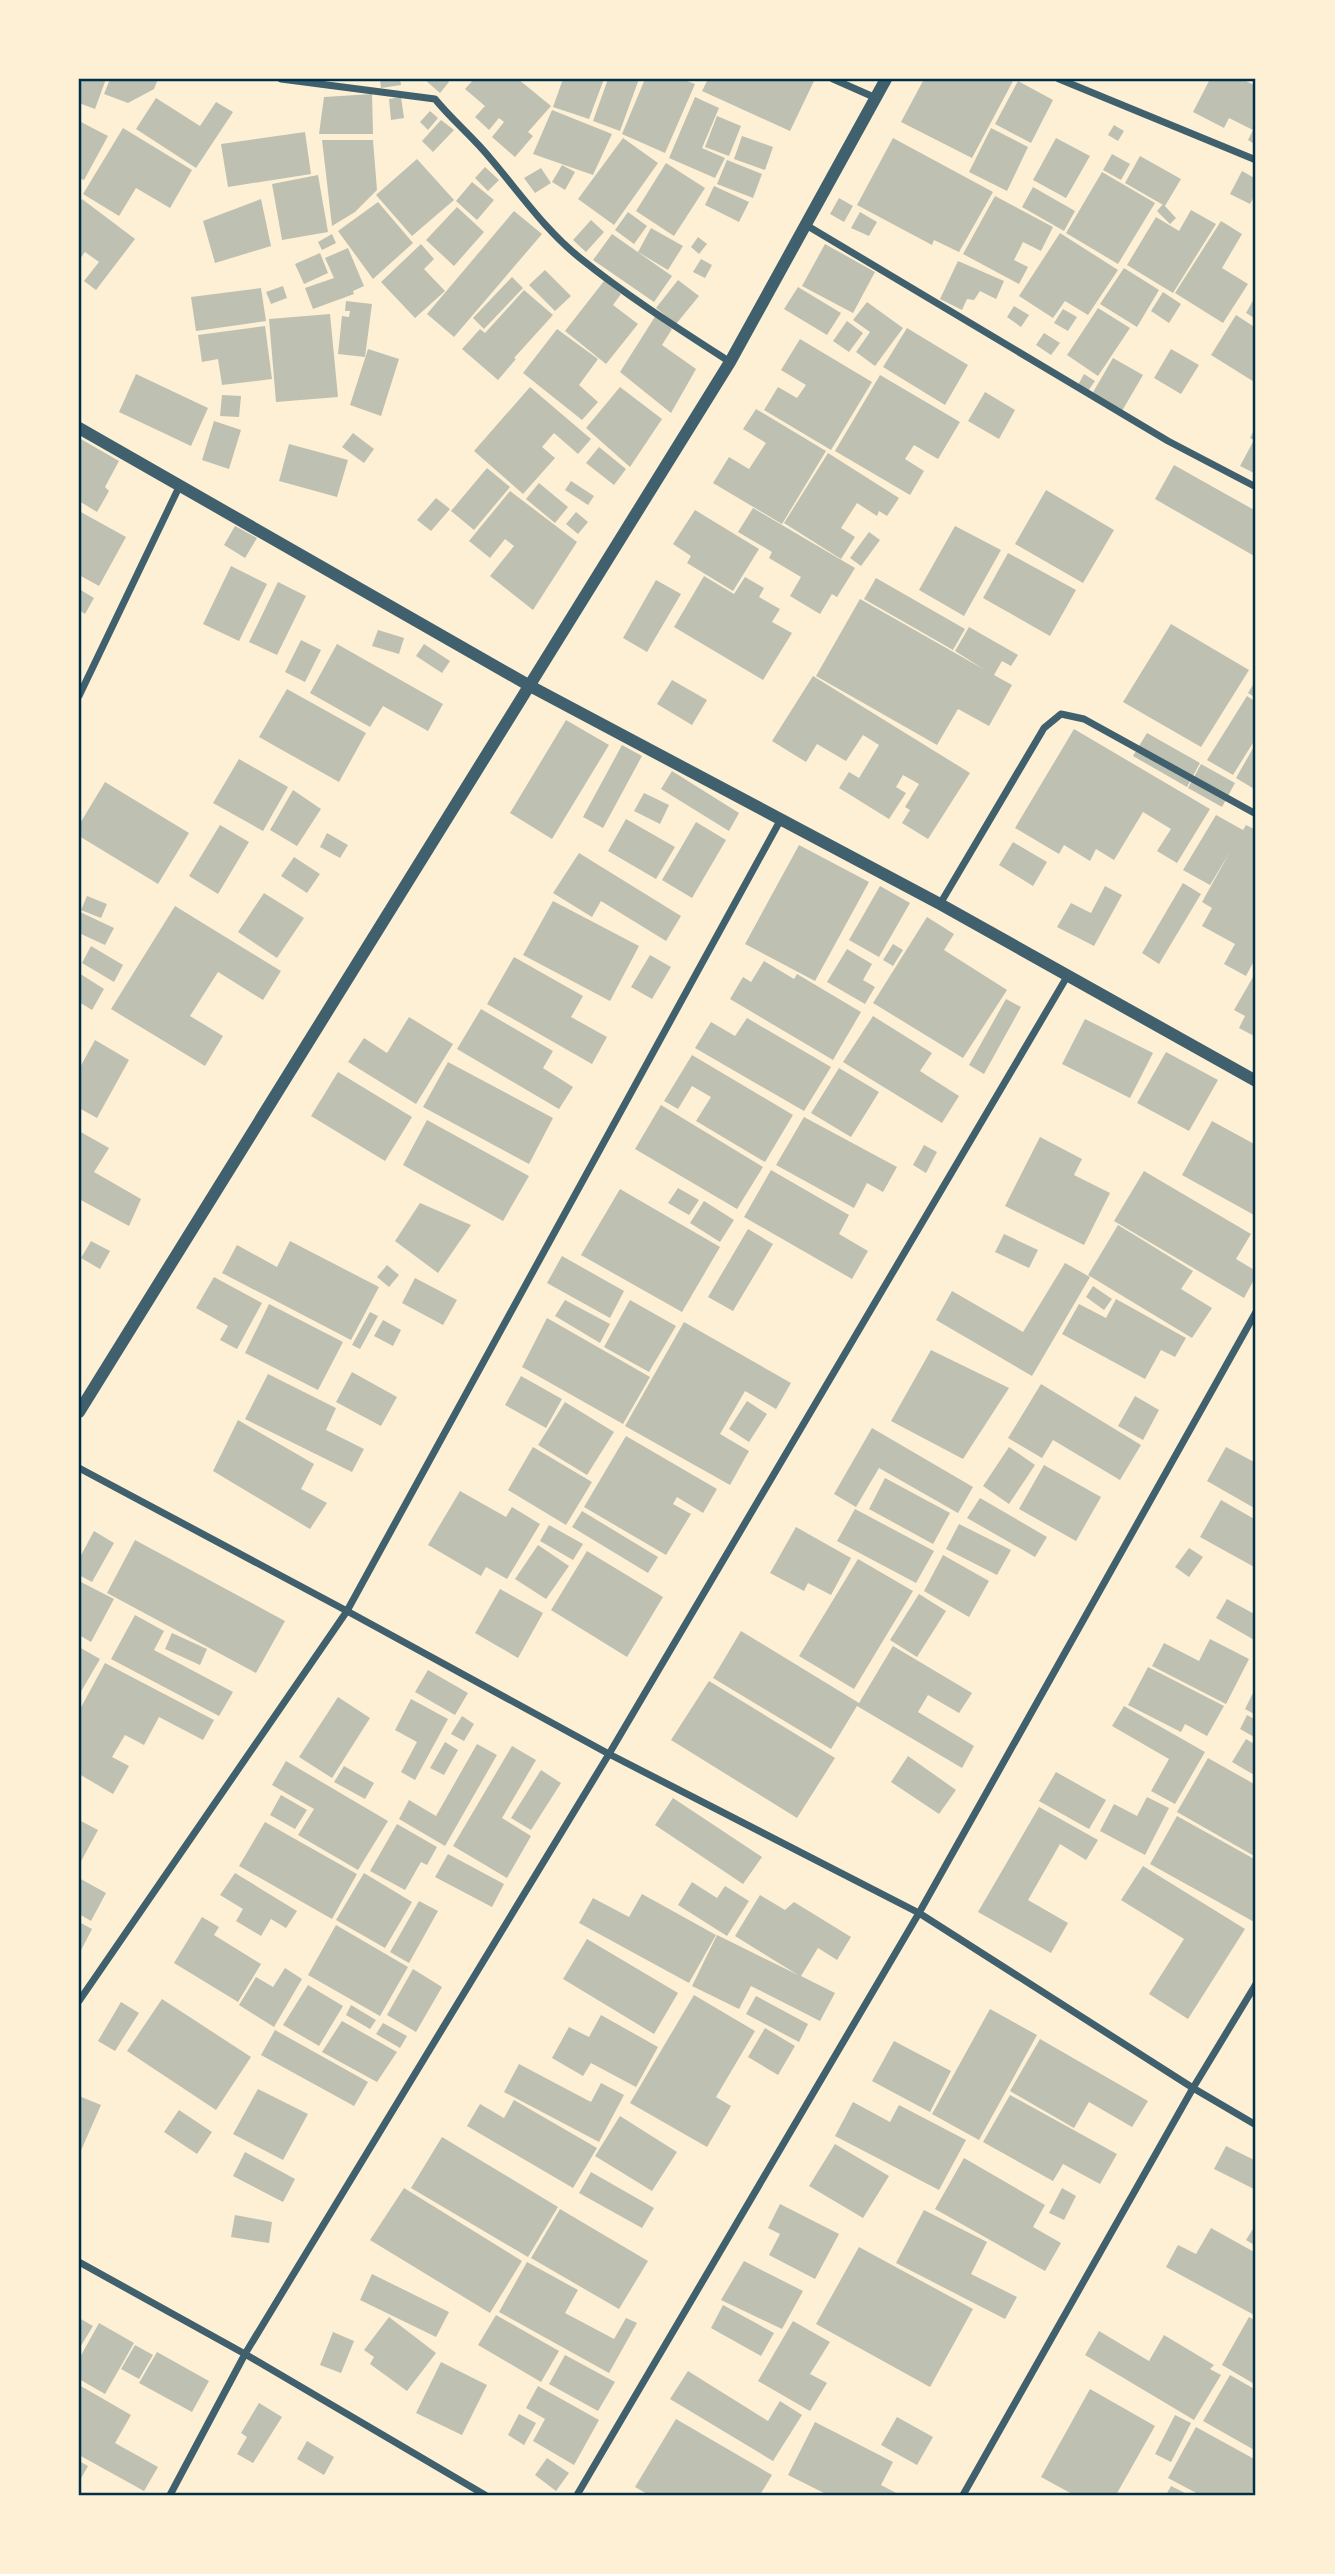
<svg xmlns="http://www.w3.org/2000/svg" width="1335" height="2574" viewBox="0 0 1335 2574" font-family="'Golos Text',sans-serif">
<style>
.building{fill:#bec0b2}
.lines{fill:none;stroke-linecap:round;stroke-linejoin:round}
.minor{stroke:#3f606c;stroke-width:7}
.tertiary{stroke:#3f606c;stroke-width:12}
.neatline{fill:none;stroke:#003049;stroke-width:2.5}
</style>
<rect width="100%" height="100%" fill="#fdf0d5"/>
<path class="building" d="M79,79H106L95,109L79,103Z
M110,79H158L154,89L128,103L104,94Z
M380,79H400L401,85L381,88Z
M424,79H446L449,82L440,93Z
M474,79H518L551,106L528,132L533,136L515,157L492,137L504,122L499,118L489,130L475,117L485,106L465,89Z
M563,79H604L589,119L553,107Z
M608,79H639L620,131L593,121Z
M645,79H682L695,84L665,153L622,134Z
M708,79H815L790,131L702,91Z
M924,79H1008L1013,81L972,158L901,122Z
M1210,79H1242L1256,86V145L1248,140L1253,130L1229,118L1224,128L1193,112Z
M1018,81L1053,100L1031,143L995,124Z
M372,94L373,134H319L324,97Z
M401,97L404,118L391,120L389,99Z
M695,97L719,108L702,148L725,158L715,178L669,158Z
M156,98L200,126L216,102L233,112L196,168L136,129Z
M552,110L612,134L593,175L533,154Z
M430,111L438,118L428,130L420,122Z
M717,116L741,126L729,156L705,147Z
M441,120L454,130L433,152L422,141Z
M79,121L108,136L84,180L79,178Z
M1114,125L1124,131L1118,141L1108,135Z
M123,128L192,170L170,208L136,188L119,216L83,194Z
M991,128L1028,147L1007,191L969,172Z
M305,132L311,174L228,187L221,144Z
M742,136L773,147L765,170L734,159Z
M623,138L658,163L614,225L578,199Z
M893,138L993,192L959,252L934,240L932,245L857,205Z
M1056,138L1090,156L1066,198L1033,180Z
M322,140H373L377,190L355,212L332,226Z
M1112,154L1130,164L1121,180L1103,170Z
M1140,156L1181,179L1165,206L1125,183Z
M417,159L454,200L412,236L376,195Z
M727,160L762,174L753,198L717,184Z
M666,163L705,188L674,236L636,211Z
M562,165L575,172L565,190L552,182Z
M485,167L499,180L488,191L475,178Z
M541,168L551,183L535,193L524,178Z
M1242,171L1256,179V193L1250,204L1230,194Z
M1102,172L1155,203L1118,264L1066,233Z
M318,175L328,232L282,240L272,184Z
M472,182L494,200L477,220L456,201Z
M714,186L749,202L739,222L705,205Z
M1033,187L1075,211L1064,231L1022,207Z
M995,196L1053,227L1041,251L1023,242L1014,260L1028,267L1019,284L963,254Z
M839,198L853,206L844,222L830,214Z
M82,199L135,239L96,290L84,281L99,262L85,252L79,260V203Z
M261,199L271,246L215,263L203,221Z
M378,202L413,243L373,279L338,231Z
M1163,204L1176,218L1170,224L1157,211Z
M457,207L484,232L454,266L426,240Z
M1191,210L1216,224L1173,293L1127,265L1156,217L1179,231Z
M514,211L542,234L454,337L427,314Z
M628,212L647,226L634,244L615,230Z
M860,212L877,222L869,236L851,228Z
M591,220L604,232L586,252L573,240Z
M1221,221L1242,234L1222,268L1248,284L1223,323L1175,293Z
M651,228L683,246L668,270L638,252Z
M1060,233L1118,270L1088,315L1065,301L1053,318L1019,296Z
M332,234L336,243L322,250L318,242Z
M612,234L672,276L654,302L593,260Z
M698,237L707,244L699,254L691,247Z
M421,244L434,259L424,269L445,291L415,318L381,282Z
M825,244L875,272L853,313L802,286Z
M348,248L364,286L353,291L354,294L313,309L305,288L334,278L325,258Z
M320,253L328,273L304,284L295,264Z
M701,259L712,265L705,278L693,272Z
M958,261L1004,281L996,299L980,291L974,300L967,299L962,310L940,299Z
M1124,268L1159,290L1137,327L1100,304Z
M545,270L571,296L555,311L529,285Z
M512,277L523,288L484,329L473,318Z
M678,280L699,296L676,324L656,308Z
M604,281L621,294L613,305L638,324L606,364L565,331Z
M283,286L287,298L271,304L266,292Z
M798,287L841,313L827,335L784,309Z
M261,288L266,321L196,331L191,297Z
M524,290L553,315L514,358L516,359L498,380L462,349L480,329L485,333Z
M1163,292L1181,304L1169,323L1151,311Z
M1256,295V319L1246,313Z
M346,301L372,304L365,357L338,354L342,316L349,317L350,311H345Z
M867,302L903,328L875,366L856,352L870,332L853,320Z
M1014,306L1029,315L1021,327L1007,317Z
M1098,308L1130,328L1098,376L1067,355Z
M1063,309L1077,317L1068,331L1054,323Z
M330,314L338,397L276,402L269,319Z
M656,315L672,329L662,345L696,369L671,413L620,372Z
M1236,315L1256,328V383L1211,355Z
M847,321L863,333L849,352L833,341Z
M265,326L272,379L222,385L218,359L202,362L198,335Z
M907,328L968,365L945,405L883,367Z
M557,329L598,359L579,385L598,402L582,420L523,373Z
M1044,333L1060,343L1051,355L1036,345Z
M800,339L872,382L831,450L764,410L778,387L797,398L806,385L781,370Z
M368,349L399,359L381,416L350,405Z
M1171,349L1199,365L1181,394L1154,378Z
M1113,358L1143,375L1122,411L1092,394Z
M136,374L208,408L191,446L119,412Z
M1084,374L1095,381L1088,391L1078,385Z
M880,375L960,422L938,459L914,445L905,459L924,471L910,495L835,451Z
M530,387L591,439L578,454L554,433L542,447L555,458L523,494L474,451Z
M620,387L662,419L630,467L586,428Z
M985,392L1015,410L999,439L968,421Z
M222,395L241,396L239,417L220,416Z
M756,409L826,451L782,524L713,483L729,457L749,469L766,443L743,429Z
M214,421L241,430L229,469L202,460Z
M1256,426V474L1240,466L1254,440L1250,438Z
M353,433L374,449L364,463L342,447Z
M79,438L119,461L105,487L109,491L97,512L79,501Z
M289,444L348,460L337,497L279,481Z
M599,447L626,469L614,485L586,463Z
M828,453L899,498L887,516L879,511L877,516L857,503L841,528L855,537L841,559L784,523Z
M1174,465L1256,511V557L1155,499Z
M487,468L510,487L474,530L451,511Z
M571,481L594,496L588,505L565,490Z
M539,483L568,507L555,523L526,499Z
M1046,490L1114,530L1083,583L1015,544Z
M510,491L577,542L533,610L490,576L514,546L505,539L490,558L469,541Z
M436,498L450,509L431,531L417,520Z
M753,508L855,568L837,597L832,594L820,614L790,596L801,577L769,558L772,552L738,532Z
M695,510L759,549L733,591L687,563L691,556L673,544Z
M79,511L126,537L99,586L79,575Z
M576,512L588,522L578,534L566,524Z
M235,526L257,538L245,558L224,545Z
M955,526L1001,550L964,616L919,590Z
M869,532L880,540L861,566L850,558Z
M1008,553L1076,590L1050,636L983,598Z
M231,566L267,584L239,641L203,624Z
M704,576L734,594L745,577L764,588L759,597L780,609L772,622L792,633L763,680L674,627Z
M876,578L965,629L953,650L864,599Z
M656,580L681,594L647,652L623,638Z
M278,582L306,596L277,655L249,642Z
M79,589L94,598L85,614L79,610Z
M860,599L985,670L955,651L969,627L1018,655L1011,666L1002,661L994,675L1012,685L989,726L958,709L937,745L816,676Z
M1171,624L1249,670L1201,747L1123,702Z
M378,630L404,638L399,654L372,646Z
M301,640L321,650L305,682L285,672Z
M337,644L443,704L428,731L383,706L370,727L310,693Z
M424,644L450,661L442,673L416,656Z
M813,676L970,773L928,839L902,823L910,810L905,807L919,784L903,775L896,787L906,793L889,819L839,788L849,772L859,778L879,745L863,735L846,761L817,744L806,762L772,741Z
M672,680L707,700L692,725L657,704Z
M1256,680V698L1248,693Z
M287,689L366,733L339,782L259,737Z
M1247,696L1256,702V738L1233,775L1207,760Z
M566,720L609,745L552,839L510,813Z
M1074,729L1210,809L1177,863L1157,851L1171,829L1143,812L1114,860L1096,849L1090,861L1064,845L1059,854L1015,828Z
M1147,733L1200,763L1187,787L1133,756Z
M1256,743V790L1236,778Z
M622,745L642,756L603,828L583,817Z
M239,759L288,787L263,831L213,803Z
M1201,764L1235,783L1222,807L1188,788Z
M672,771L739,813L729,831L661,789Z
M105,782L189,833L158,884L79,836V825Z
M293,790L321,809L297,846L270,830Z
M644,793L669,805L660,824L634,811Z
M1216,815L1243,830L1246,825L1256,830V957L1246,976L1224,964L1235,944L1202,926L1212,908L1202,902L1230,852L1210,885L1183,870Z
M626,819L675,847L656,879L608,851Z
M696,822L726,840L692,898L662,880Z
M220,825L249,842L218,894L189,876Z
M327,833L348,845L340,858L320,847Z
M1013,842L1047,862L1033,886L999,865Z
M799,845L869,882L815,981L745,944Z
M579,853L681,916L666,941L601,901L592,917L553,893Z
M294,857L320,874L307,893L281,876Z
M1183,883L1201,894L1159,964L1142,953Z
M880,886L910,903L879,957L849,940Z
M1105,886L1122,895L1094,946L1057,927L1071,903L1091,913Z
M264,893L304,918L277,958L238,932Z
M87,896L107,904L101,918L81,910Z
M553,901L639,946L610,1001L523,955Z
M175,906L281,971L263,1000L218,972L190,1016L223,1036L205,1066L111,1009Z
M80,912L114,928L105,945L79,933Z
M927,917L954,934L944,950L1007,990L963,1058L873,1003Z
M893,944L903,950L893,966L883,960Z
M91,946L123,965L114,982L82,963Z
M847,949L872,964L863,980L875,987L865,1004L827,982Z
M650,955L671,967L652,999L631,987Z
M514,957L583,996L571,1017L607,1037L592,1064L487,1004Z
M764,961L794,979L797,974L861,1012L833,1060L730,999L743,977L751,982Z
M79,973L104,989L92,1010L79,1002Z
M1253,977L1256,979V1037L1239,1028L1245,1016L1234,1010Z
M1006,999L1021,1007L984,1074L969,1065Z
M481,1009L553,1051L543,1068L573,1087L559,1109L457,1049Z
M873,1016L932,1053L920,1071L959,1096L942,1123L843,1062Z
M409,1017L453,1044L416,1104L348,1062L364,1038L387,1053Z
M747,1018L831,1067L804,1111L695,1048L711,1022L735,1036Z
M1085,1019L1153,1053L1130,1098L1062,1064Z
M95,1040L129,1060L97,1118L79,1108V1069Z
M1166,1052L1218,1080L1189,1131L1137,1103Z
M692,1055L793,1115L765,1162L696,1121L711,1097L692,1086L678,1109L664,1101Z
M448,1062L553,1118L529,1164L423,1107Z
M839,1068L879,1092L851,1137L811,1113Z
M338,1072L412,1117L385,1161L311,1116Z
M661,1105L763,1167L737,1209L635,1149Z
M804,1117L897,1167L883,1192L867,1183L854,1208L776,1165Z
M427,1120L529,1176L503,1221L403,1165Z
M1212,1121L1256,1145V1210L1254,1215L1182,1175Z
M79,1131L109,1148L94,1172L141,1199L129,1226L79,1199Z
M1040,1137L1082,1159L1074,1175L1110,1193L1084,1245L1005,1206Z
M924,1145L937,1152L926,1173L913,1165Z
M771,1170L849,1215L839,1234L868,1251L852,1279L744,1217Z
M1144,1171L1251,1234L1236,1259L1256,1271V1276L1244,1298L1114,1221Z
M678,1188L699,1200L689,1215L668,1203Z
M620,1189L720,1247L682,1312L581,1255Z
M704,1201L734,1220L720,1242L690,1223Z
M420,1203L471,1225L438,1273L395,1241Z
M1118,1225L1193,1271L1181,1289L1212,1308L1192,1338L1088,1275Z
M748,1229L773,1244L733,1311L708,1297Z
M1004,1234L1038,1250L1029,1268L995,1252Z
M91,1241L110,1251L100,1269L81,1258Z
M290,1241L379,1287L351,1340L222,1273L237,1245L277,1267Z
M562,1256L624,1291L610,1318L547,1283Z
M1065,1263L1090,1277L1032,1376L936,1320L952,1291L1023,1332Z
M387,1265L399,1275L389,1287L377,1277Z
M214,1277L262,1303L237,1349L220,1340L228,1326L196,1308Z
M415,1278L457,1300L443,1325L402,1303Z
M1093,1286L1112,1299L1104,1310L1086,1297Z
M1116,1299L1186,1338L1175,1357L1161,1350L1145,1379L1062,1334L1079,1304L1106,1318Z
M565,1300L610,1324L600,1343L555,1316Z
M630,1300L676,1326L649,1372L604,1347Z
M269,1304L343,1342L318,1390L245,1353Z
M370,1312L378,1316L360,1349L352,1345Z
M547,1318L650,1377L623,1424L522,1367Z
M383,1320L401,1330L393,1346L374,1336Z
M684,1322L791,1383L776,1409L745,1391L720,1434L749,1451L730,1485L625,1426Z
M931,1350L1009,1388L963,1459L891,1421Z
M352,1372L397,1397L381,1426L336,1402Z
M268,1374L336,1408L326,1430L364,1449L352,1472L245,1419Z
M521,1376L562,1399L546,1428L505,1405Z
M1041,1384L1141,1445L1120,1480L1053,1440L1042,1458L1008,1438Z
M1135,1396L1159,1410L1143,1440L1118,1426Z
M747,1401L767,1414L749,1442L729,1429Z
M565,1402L614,1432L587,1475L538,1445Z
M238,1420L314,1464L301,1489L327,1503L310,1529L213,1471Z
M872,1428L973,1487L958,1513L879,1468L856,1507L834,1494Z
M626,1436L717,1489L703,1513L677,1497L673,1504L691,1514L666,1555L584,1507Z
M533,1447L592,1482L566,1525L508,1490Z
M1009,1447L1035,1465L1009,1504L983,1486Z
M1226,1447L1256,1463V1509L1207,1481Z
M1044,1465L1101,1497L1076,1541L1019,1509Z
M885,1478L950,1513L933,1544L869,1509Z
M460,1491L506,1517L512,1507L540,1524L507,1579L486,1567L481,1576L428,1545Z
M980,1498L1047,1537L1035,1557L967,1518Z
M1221,1500L1256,1520V1568L1200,1537Z
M855,1509L934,1551L916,1583L837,1541Z
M582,1511L658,1557L648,1573L572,1527Z
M959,1524L1011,1550L997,1575L946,1549Z
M549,1525L583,1544L573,1560L540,1541Z
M796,1527L851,1558L831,1595L808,1583L804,1591L770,1573Z
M94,1531L114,1543L92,1582L79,1575V1559Z
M135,1540L285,1621L256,1673L107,1593Z
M538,1545L569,1566L546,1599L515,1579Z
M1189,1548L1203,1557L1189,1577L1175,1567Z
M587,1551L663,1597L627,1657L551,1610Z
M943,1555L989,1581L969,1617L924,1591Z
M858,1559L913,1591L854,1689L799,1656Z
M79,1581L114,1599L91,1642L79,1635Z
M500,1589L543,1613L518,1658L475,1633Z
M919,1594L946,1611L917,1657L890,1640Z
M1227,1599L1256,1615V1641L1216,1618Z
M135,1615L164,1631L154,1650L233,1692L219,1716L111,1659Z
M741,1631L859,1703L893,1646L972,1693L959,1713L928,1695L918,1712L974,1746L962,1768L857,1706L831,1749L713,1678Z
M172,1633L207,1649L200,1665L165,1649Z
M1210,1639L1249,1659L1226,1704L1152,1666L1164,1643L1199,1661Z
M79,1647L100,1659L79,1695Z
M105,1663L214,1720L203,1740L159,1717L144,1745L125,1735L112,1757L129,1766L113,1794L79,1774V1711Z
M1148,1667L1224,1706L1207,1736L1185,1724L1181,1732L1128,1705Z
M428,1670L468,1693L455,1715L415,1692Z
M709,1681L835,1758L797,1818L671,1740Z
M1256,1687V1715L1245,1709Z
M338,1697L370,1718L332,1778L299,1757Z
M411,1699L448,1719L415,1780L401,1772L417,1742L395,1730Z
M1124,1706L1205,1752L1175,1804L1151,1791L1169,1759L1112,1726Z
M1247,1715L1256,1720V1738L1240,1729Z
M462,1716L474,1724L464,1741L451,1734Z
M1246,1739L1256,1745V1776L1232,1762Z
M445,1742L458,1750L444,1775L430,1768Z
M477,1744L497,1755L445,1846L399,1819L409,1800L436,1816Z
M512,1746L536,1760L502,1818L531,1836L507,1878L453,1846Z
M908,1756L956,1790L939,1814L891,1782Z
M1208,1758L1256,1785V1857L1177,1812Z
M286,1761L388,1821L358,1870L298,1835L314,1809L272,1785Z
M344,1766L374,1783L365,1799L334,1782Z
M541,1770L561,1783L531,1830L511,1818Z
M1056,1772L1106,1800L1089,1829L1039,1801Z
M281,1795L307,1810L295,1829L270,1815Z
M1147,1797L1169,1808L1145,1855L1100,1831L1114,1804L1137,1816Z
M673,1798L762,1857L743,1884L655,1825Z
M1039,1807L1098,1840L1086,1860L1060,1844L1028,1900L1068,1923L1051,1953L978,1912Z
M1177,1816L1256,1860V1870L1253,1876L1256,1878V1923L1150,1864Z
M79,1820L98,1830L79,1865Z
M265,1822L357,1874L332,1919L239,1866Z
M397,1824L437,1847L427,1865L421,1862L405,1890L370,1871Z
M448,1854L504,1884L492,1907L435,1877Z
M1143,1866L1245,1929L1188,2019L1149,1994L1184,1939L1121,1900Z
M235,1873L297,1911L286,1928L271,1919L261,1936L236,1921L243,1909L220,1895Z
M364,1873L412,1902L385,1948L336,1920Z
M79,1878L106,1893L91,1921L79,1914Z
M692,1882L717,1898L725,1886L749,1901L727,1936L678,1905Z
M642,1894L716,1935L689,1983L579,1923L593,1898L629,1917Z
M760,1895L785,1910L794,1902L851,1937L837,1960L818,1948L801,1976L835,1993L820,2021L751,1986L739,2009L692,1986L717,1935L798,1975L735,1936Z
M419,1901L438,1911L409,1963L390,1952Z
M202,1917L219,1927L214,1935L261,1964L238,2002L174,1963Z
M79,1922L92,1929L79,1954Z
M336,1925L408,1967L380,2016L308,1975Z
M587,1939L678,1993L654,2034L563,1979Z
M285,1968L302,1979L274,2027L239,2005L256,1977L273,1987Z
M413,1969L442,1987L416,2032L387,2015Z
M308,1985L343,2006L319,2046L283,2025Z
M694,1995L755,2031L716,2097L731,2106L707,2147L630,2103Z
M756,1996L808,2024L799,2042L746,2014Z
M162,1999L251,2057L216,2110L127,2051Z
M121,2002L139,2013L115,2051L98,2041Z
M351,2005L376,2020L370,2029L346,2015Z
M990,2009L1037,2035L979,2140L932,2114Z
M601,2015L658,2047L636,2087L591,2063L583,2076L552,2058L569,2027L589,2037Z
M342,2021L397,2052L377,2082L322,2052Z
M383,2023L407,2036L400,2048L376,2034Z
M765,2028L795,2046L778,2075L748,2057Z
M275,2030L368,2082L354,2106L261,2055Z
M1040,2039L1148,2101L1132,2127L1089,2102L1074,2128L1010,2091Z
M894,2041L951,2071L930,2112L872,2081Z
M519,2064L591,2102L601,2083L624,2095L599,2142L504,2092Z
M258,2089L308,2114L283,2160L233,2134Z
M1010,2095L1117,2154L1100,2184L1063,2164L1053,2181L983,2142Z
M79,2096L101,2105L79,2155Z
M514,2100L597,2148L573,2188L467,2126L480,2104L504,2118Z
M853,2102L890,2122L899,2105L966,2140L939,2190L835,2136Z
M179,2110L212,2132L197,2154L164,2132Z
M620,2116L677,2152L652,2191L595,2156Z
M442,2137L558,2207L528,2257L411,2188Z
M835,2144L889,2176L863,2218L809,2186Z
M1226,2146L1256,2161V2190L1214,2169Z
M245,2152L295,2179L283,2202L233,2176Z
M964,2158L1045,2205L1033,2227L1061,2243L1045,2271L935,2209Z
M591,2172L654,2208L642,2228L579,2193Z
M404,2188L522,2261L490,2313L370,2240Z
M1062,2188L1076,2196L1064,2220L1049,2213Z
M780,2204L839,2234L815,2279L769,2255L780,2234L768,2228Z
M560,2209L648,2261L619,2309L531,2258Z
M924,2210L987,2242L971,2274L1017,2297L1005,2319L896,2263Z
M235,2215L272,2222L269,2243L231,2237Z
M1256,2224V2246L1246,2240Z
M1211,2228L1256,2253V2316L1166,2267L1178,2245L1196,2254Z
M859,2247L973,2309L930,2387L816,2324Z
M744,2261L803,2291L782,2329L721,2300Z
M527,2262L578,2290L565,2313L614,2339L626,2318L637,2323L609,2373L499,2312Z
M372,2274L449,2312L436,2337L360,2300Z
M723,2305L774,2333L761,2356L711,2328Z
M496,2315L559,2351L541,2382L478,2345Z
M389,2317L436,2353L407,2391L370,2364L374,2357L364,2350Z
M1249,2317L1256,2321V2385L1222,2365Z
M79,2318L93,2326L79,2349Z
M793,2321L830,2342L810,2374L827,2383L810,2411L758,2381Z
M99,2323L134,2343L105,2394L79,2379V2359Z
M1099,2331L1149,2361L1164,2335L1214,2365L1210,2369L1221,2375L1194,2420L1085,2355Z
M333,2332L354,2341L341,2373L320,2365Z
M135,2345L153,2355L139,2379L121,2369Z
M157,2352L209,2381L192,2412L139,2383Z
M565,2355L615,2382L598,2411L549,2384Z
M441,2362L487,2385L462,2435L416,2413Z
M688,2371L768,2421L780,2401L802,2415L773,2461L670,2399Z
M1230,2375L1256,2390V2451L1203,2421Z
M79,2385L131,2415L115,2443L158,2467L144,2491L79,2455Z
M538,2386L599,2420L574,2465L533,2441L545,2419L526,2408Z
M1090,2389L1155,2426L1116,2495H1074L1041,2477Z
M259,2403L282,2417L253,2463L237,2454L247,2437L241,2433Z
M519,2414L536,2423L524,2445L508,2435Z
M1175,2415L1191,2423L1171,2462L1155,2454Z
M897,2417L933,2437L917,2465L881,2445Z
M676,2419L772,2475L760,2495H649L635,2487Z
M815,2422L893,2462L881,2485L900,2495H828L788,2475Z
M1196,2427L1256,2460V2487L1250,2495H1200L1168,2478Z
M307,2441L334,2457L324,2475L297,2459Z
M547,2458L569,2473L556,2491L535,2475Z
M79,2461L88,2466L79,2482Z
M1171,2486L1189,2495H1166Z"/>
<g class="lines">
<path class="minor" d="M281,79L435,99C452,120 473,137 490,158C519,192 545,230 580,258C627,296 679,329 730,362
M833,79L876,98
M1059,79L1256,160
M806,225L1168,441L1256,487
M79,696L180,485
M940,904L1044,728L1061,714L1084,719L1256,814
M79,1468L347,1611L609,1754L919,1913L1193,2088L1256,2125
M79,2001L347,1611L781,819
M79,2262L245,2354L485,2495
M170,2495L245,2354L609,1754L1068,975
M577,2495L919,1913L1256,1312
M963,2495L1193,2088L1256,1984"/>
<path class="tertiary" d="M79,428L530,686L940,904L1256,1081
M79,1412L730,362L886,79"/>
</g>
<rect width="1335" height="2574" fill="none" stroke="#fdf0d5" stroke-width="161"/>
<rect x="80" y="80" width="1174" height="2414" class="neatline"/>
</svg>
